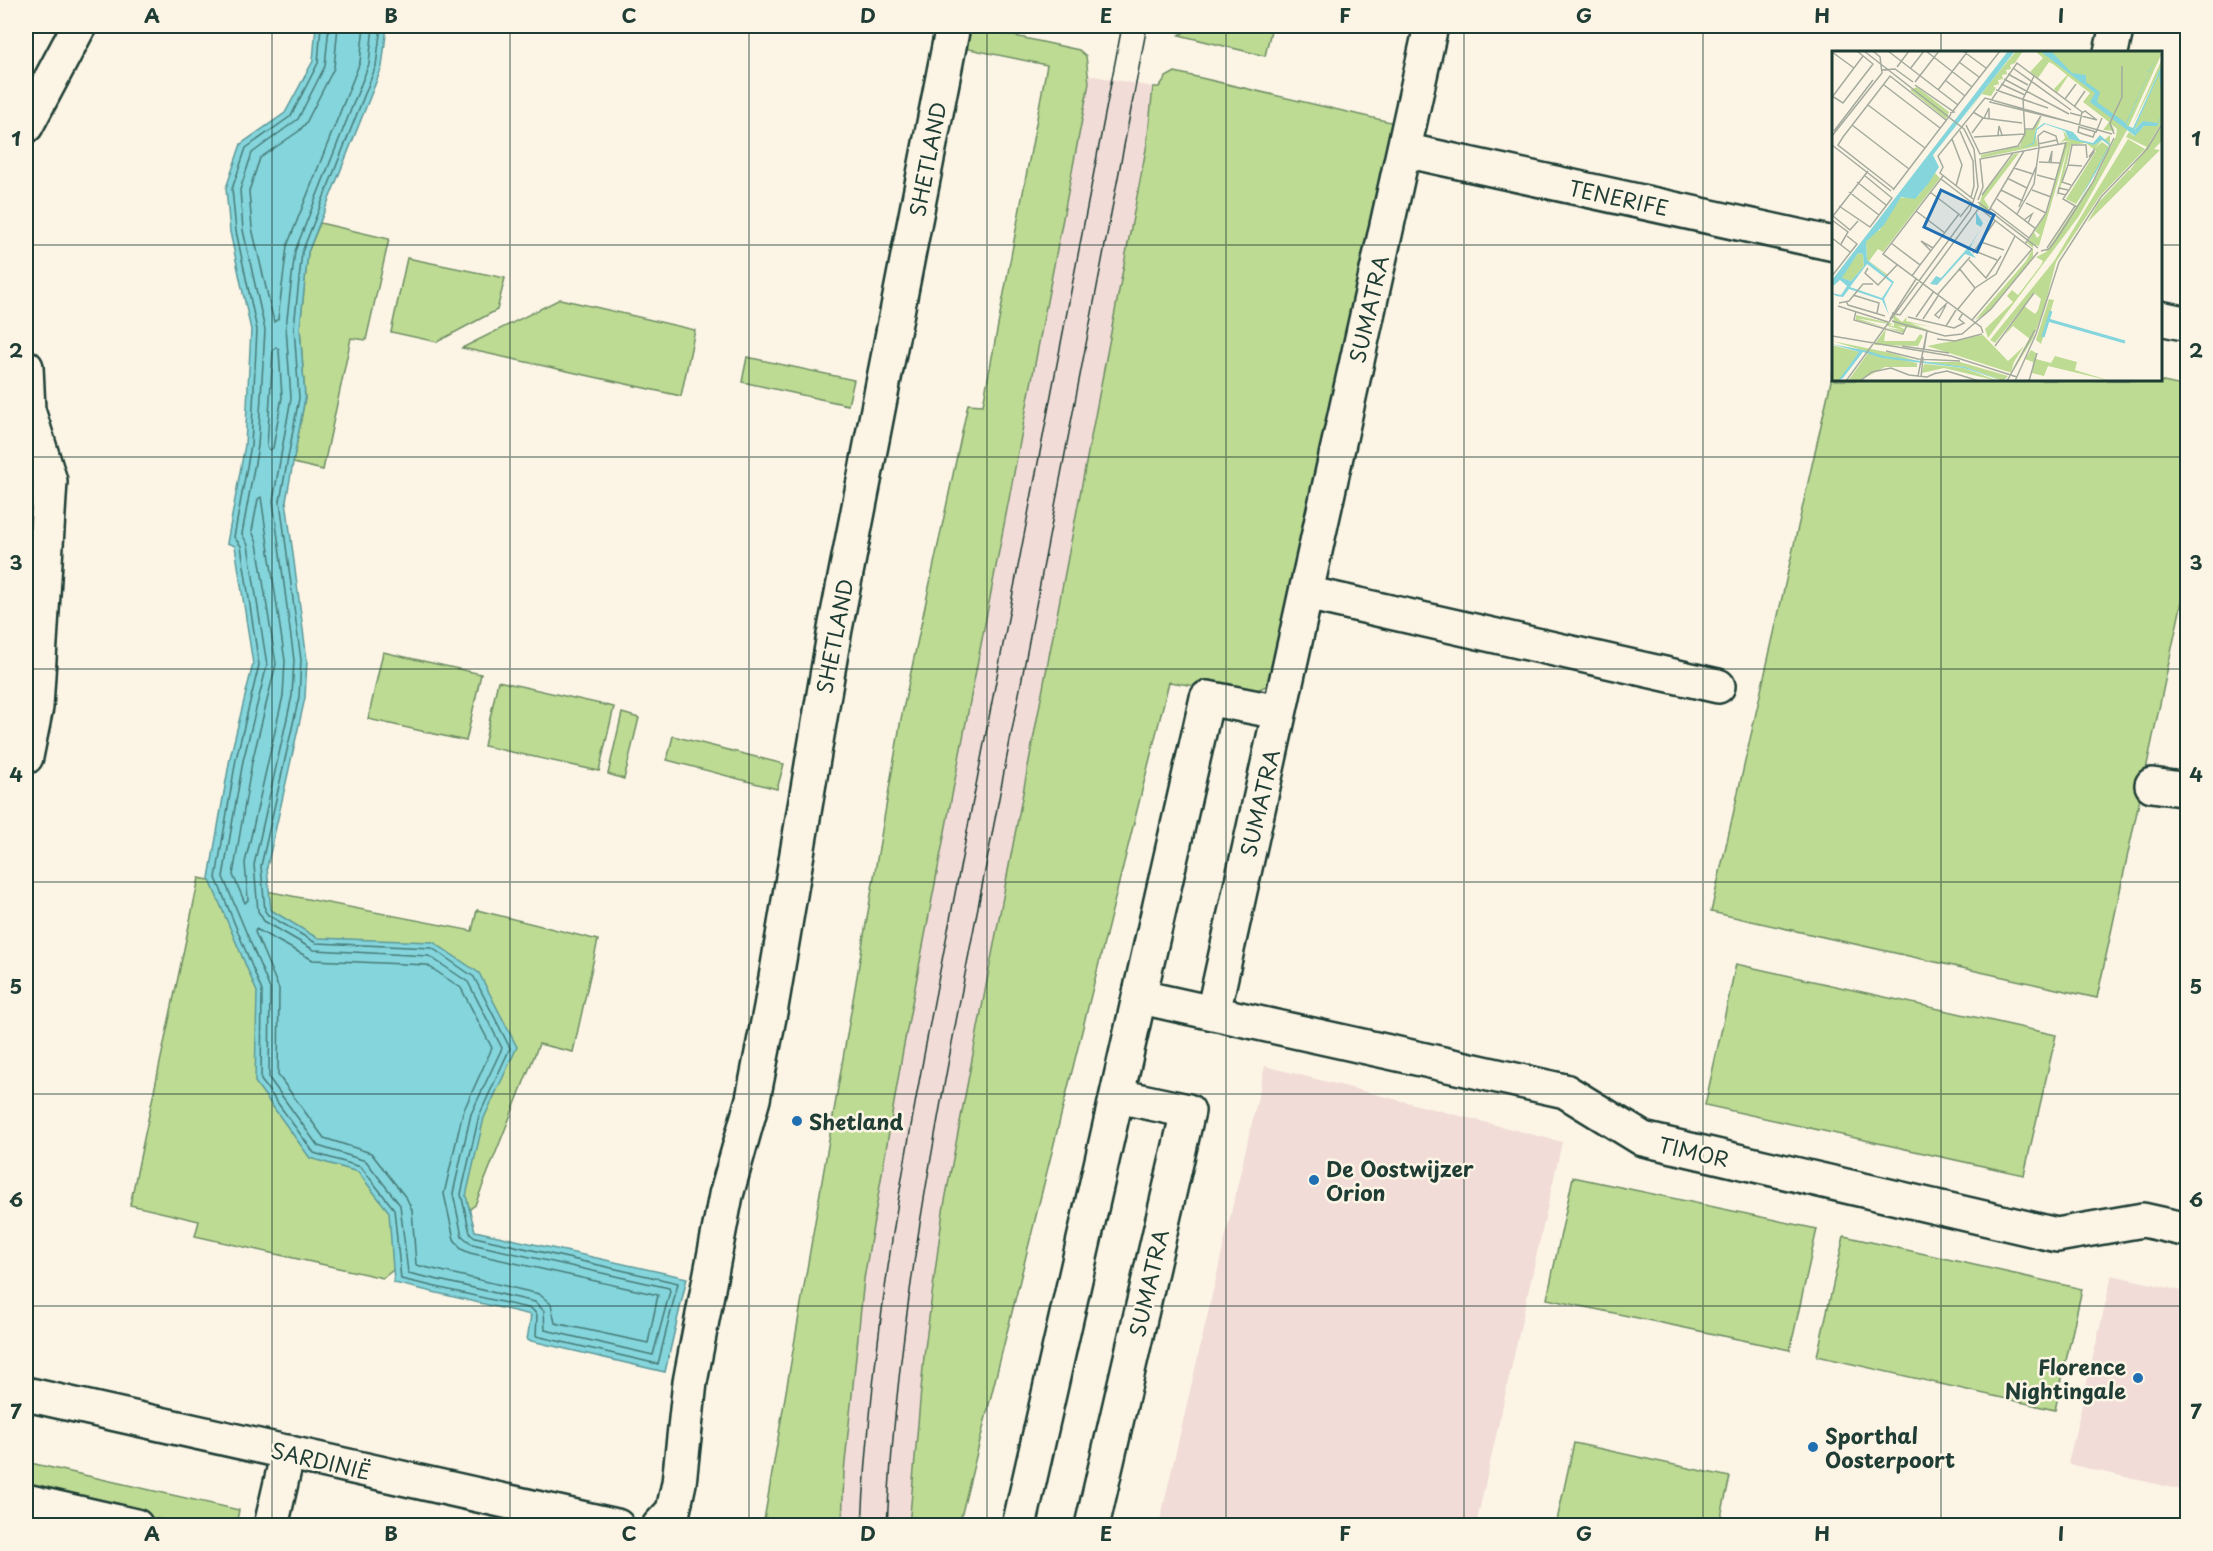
<svg xmlns="http://www.w3.org/2000/svg" width="2213" height="1551" viewBox="0 0 2213 1551" font-family="'Playpen Sans',sans-serif">
<style>
.built{fill:#f1dcd7}
.green{fill:#bddb93;stroke:#6e8c64;stroke-width:1.5}
.water{fill:#84d5dc;stroke:#5c9899;stroke-width:1.5}
.lines{fill:none;stroke-linecap:round;stroke-linejoin:round}
.shore{stroke:#477a77;stroke-width:1.5}
.minor-casing{stroke:#1f3d34;stroke-width:38}
.minor{stroke:#fcf5e5;stroke-width:33}
.tram{stroke:#1f3d34;stroke-width:1.5}
.grid{fill:none;stroke:#1f3d34;stroke-width:1.5;stroke-opacity:0.55}
.poi-dot{fill:#1f6fb2;stroke:#fcf5e5;stroke-width:2}
.labels{text-anchor:middle;dominant-baseline:central;stroke-width:5;stroke-linejoin:round;paint-order:stroke}
.street-label{font-size:21px;fill:#1f3d34;stroke:#fcf5e5}
.poi-label{font-size:21px;font-weight:bold;fill:#1f3d34;stroke:#fcf5e5;text-anchor:start}
.inset-river{fill:none;stroke:#84d5dc;stroke-width:3}
.inset-road{fill:none;stroke:#a4ab9e;stroke-width:1.5}
.view{fill:#1f6fb2;fill-opacity:0.15;stroke:#1f6fb2;stroke-width:3}
.inset-edge{fill:none;stroke:#1f3d34;stroke-width:3}
.neatline{fill:none;stroke:#1f3d34;stroke-width:2}
.grid-label{font-size:20px;text-anchor:middle;font-weight:bold;fill:#1f3d34}
</style>
<rect width="100%" height="100%" fill="#fcf5e5"/>
<filter id="ink" filterUnits="userSpaceOnUse"><feTurbulence type="fractalNoise" baseFrequency=".0167" numOctaves="2"/><feDisplacementMap in="SourceGraphic" scale="12" xChannelSelector="R" yChannelSelector="G"/><feConvolveMatrix kernelMatrix="1 2 1 2 8 2 1 2 1" color-interpolation-filters="sRGB"/></filter>
<g filter="url(#ink)">
<path class="built" d="M1089,75L1153,87L1147,144L943,1211L910,1525L842,1526L844,1472L864,1279L903,1050Z
M1265,1066L1562,1142L1476,1525H1159Z
M2112,1275L2187,1292V1491L2068,1464Z"/>
<path class="green" d="M883,26H922L920,34Z
M969,26L1079,50L1086,56L1089,83L903,1050L864,1279L844,1472L842,1525L763,1526L901,719L968,404L983,405L1047,65L964,48Z
M1195,26H1272L1265,56L1179,35Z
M1175,72L1395,123L1276,668L1266,686L1249,694L1169,682L959,1525L909,1526L924,1356L943,1211L1147,144L1153,87H1159L1166,77Z
M320,223L389,239L366,340L351,338L323,470L293,463L305,398L300,328L308,252Z
M407,258L505,278L497,310L437,342L391,332Z
M560,299L695,330L681,396L462,348Z
M747,357L854,380L848,405L742,382Z
M1833,372L1834,380H2154L2187,387V578L2097,998L1711,912Z
M383,652L481,674L466,741L368,719Z
M498,681L614,707L599,771L484,746Z
M622,713L639,718L624,779L608,774Z
M673,736L784,764L777,789L667,760Z
M199,878L472,931L477,910L598,940L573,1052L539,1044L475,1205L383,1278L195,1236L199,1221L130,1205Z
M1736,964L2056,1035L2024,1175L1705,1105Z
M1573,1177L1817,1229L1790,1350L1547,1299Z
M1844,1236L2082,1289L2055,1410L1817,1356Z
M1574,1443L1730,1477L1719,1525H1556Z
M26,1462L239,1510L236,1525H185L26,1490Z"/>
<path class="water" d="M316,26H387L382,67L308,252L300,328L305,398L286,501L307,660L305,698L267,867L271,910L317,938L433,942L479,973L517,1047L484,1118L466,1196L475,1231L687,1278L665,1372L527,1340L531,1315L394,1283L389,1212L358,1172L310,1158L255,1082L257,992L209,878L230,758L253,664L235,546L227,543L245,445L251,330L230,232L226,188L241,144L285,113L313,61Z"/>
<g class="lines">
<path class="shore" d="M321,26L318,63L291,116L246,148L232,189L236,231L257,330L251,445L234,537L241,546L259,665L236,759L216,878L262,991L261,1080L314,1153L361,1167L394,1209L401,1279L532,1309L537,1315L536,1336L658,1364L678,1283L475,1237L470,1233L461,1194L479,1116L510,1048L474,977L432,948L316,943L268,915L265,911L261,866L299,697L301,660L280,501L299,398L294,327L302,252L376,66L381,26
M329,26L325,66L298,119L252,153L240,190L243,230L265,330L258,446L242,534L248,545L267,665L243,761L223,877L270,989L269,1078L318,1146L366,1161L400,1205L408,1273L535,1302L544,1311L545,1330L653,1355L670,1291L669,1288L472,1244L462,1236L453,1193L471,1114L502,1048L468,982L429,956L314,950L264,921L258,911L254,865L292,696L294,660L273,501L291,398L286,327L295,251L369,64L373,26
M338,26L334,68L306,123L299,131L260,158L249,191L252,228L274,322L278,319L287,246L360,62L364,26
M276,347L279,350L282,397L273,448L270,450L267,447L273,350Z
M261,497L285,661L283,696L245,863L248,900L245,903L233,875L252,762L276,664L257,543L252,531L258,499Z
M256,929L313,960L427,965L461,988L492,1048L463,1112L444,1194L454,1239L461,1249L470,1253L658,1295L648,1343L555,1323L551,1304L539,1294L416,1265L412,1210L407,1199L371,1153L324,1138L278,1075L279,989L255,932Z"/>
<defs>
<path id="minor" d="M2111,52L2117,26
M26,126L79,26
M1404,150L1834,244
M2160,318L2188,324
M26,367L28,410L50,481L36,707L26,757
M1306,593L1718,686
M2152,785L2188,790
M1141,997L1565,1091L1643,1139L2057,1235L2143,1220L2188,1230
M1213,1013L1431,26
M26,1394L617,1526
M26,1501L136,1526
M271,1526L288,1452
M659,1526L673,1511L679,1483L690,1382L726,1195L753,1099L771,1007L835,629L953,26
M1019,1526L1207,698L1279,712
M1092,1526L1188,1111L1118,1096"/>
</defs>
<use href="#minor" class="minor-casing"/>
<use href="#minor" class="minor"/>
<path class="tram" d="M862,1526C873,1293 922,1065 966,837C1018,567 1070,296 1122,26
M887,1526C898,1296 947,1070 990,845C1042,572 1094,299 1147,26"/>
</g>
</g>
<path class="grid" d="M272,26V1526M510,26V1526M749,26V1526M987,26V1526M1226,26V1526M1464,26V1526M1703,26V1526M1941,26V52M26,245H1834M2160,245H2188M1941,380V1526M26,457H2188M26,669H2188M26,882H2188M26,1094H2188M26,1306H2188"/>
<g class="poi-dot">
<circle cx="797" cy="1121" r="6"/>
<circle cx="1314" cy="1180" r="6"/>
<circle cx="2138" cy="1378" r="6"/>
<circle cx="1813" cy="1447" r="6"/>
</g>
<g class="labels">
<g class="street-label">
<text transform="translate(927 159) rotate(-79)">SHETLAND</text>
<text transform="translate(1619 197) rotate(12)">TENERIFE</text>
<text transform="translate(1368 309) rotate(-77)">SUMATRA</text>
<text transform="translate(834 636) rotate(-79)">SHETLAND</text>
<text transform="translate(1259 803) rotate(-77)">SUMATRA</text>
<text transform="translate(1694 1151) rotate(13)">TIMOR</text>
<text transform="translate(1148 1283) rotate(-77)">SUMATRA</text>
<text transform="translate(321 1460) rotate(13)">SARDINIË</text>
</g>
<g class="poi-label">
<text x="809" y="1121">Shetland</text>
<text x="1326" y="1168">De Oostwijzer<tspan x="1326" dy="24">Orion</tspan></text>
<text x="2126" y="1366" text-anchor="end">Florence<tspan x="2126" dy="24">Nightingale</tspan></text>
<text x="1825" y="1435">Sporthal<tspan x="1825" dy="24">Oosterpoort</tspan></text>
</g>
</g>
<g transform="translate(1832 51)">
<rect width="330" height="330" fill="#fcf5e5"/>
<path d="M184,0H191L183,12L178,14L179,18L174,19L175,23L170,24L171,28L166,29L167,33L161,35L164,37L159,45L149,43L131,69L156,34ZM203,0H327L329,4L295,79L247,165L156,287L153,278L181,251L175,245L180,239L186,244L209,214L211,210L204,206L214,201L265,124L284,85L285,78L279,73L283,80L271,79L277,71L251,51L258,42L236,25L225,42L222,38L235,24L221,13L217,11L206,27L198,21L211,7ZM330,8V71L315,96L294,86L297,81L302,85L312,75H325L311,70L302,79L329,17L299,77ZM85,36L117,61L114,68L78,39ZM210,66L203,81L206,95L149,107V104L188,95L193,79H200ZM330,75V90L322,98L328,99L255,172L266,152L297,119L303,122L298,119ZM231,79L237,88L256,91L262,94L270,89L263,97L270,91L277,96L266,118L278,96L272,89L278,84V99L244,153L234,148L264,100L254,92L239,94L230,132L224,147L237,92L207,195L201,194V207L155,262L143,269L194,210L201,197L195,192L202,181L205,187L208,184L203,180L215,161L233,91L239,90H232L227,93L233,87ZM296,88L313,98L268,145L224,211L211,262L198,288L181,275L172,285L192,255L203,263L206,259L209,248L202,242L163,292L158,289L222,210ZM187,102L152,148L157,156L154,161L147,155L150,144L182,103ZM103,122L108,127L51,201L46,198L37,210L56,224L55,225L35,209L34,191L45,177L47,180L68,147L86,145ZM26,202L31,203L32,215L19,230L9,227ZM217,248L222,249L209,293L204,289ZM61,263L68,265L62,264L70,271L75,266L74,270L100,276L78,272L99,280L66,275L72,278V282L55,277L71,279L55,275L56,273L24,267L53,276L24,269V264L61,273L57,275H62ZM209,266L200,289L180,322L95,295L151,284L176,310L192,295L182,311L179,321ZM54,278L52,290H83L88,283L91,285L86,295L42,294ZM0,290L59,302L85,310L49,305ZM0,294L27,301L7,330H0ZM199,299L204,302V308L219,312L223,305L245,311L243,319L279,330L216,315L212,325L200,322L201,311L193,308ZM36,302L85,312V316H53L27,330H16ZM93,311H128L176,325L171,330L133,316ZM92,313L132,317L166,330L112,317L90,322Z" fill="#bddb93"/>
<path d="M176,0H183L101,104L107,116L96,133L83,148L69,146L52,174L34,191L35,209L62,231L52,248L57,264L50,249L17,238L11,246L4,245L0,242L9,244L15,235L8,229L0,236V229ZM26,202L31,203L32,215L19,230L10,227ZM35,213L60,232L50,247L18,236ZM208,0H219L240,22L254,24V31L268,41L265,51L294,72L318,20H314L318,19L324,7L294,74L301,77L330,14V48L327,23L302,79L311,70L326,72L330,61L327,71L325,75H312L303,85L258,51L263,42ZM212,72L241,81L248,89L261,92L268,84L278,93L263,123L246,152L277,94L270,89L262,94L237,88L233,80L213,73L205,79L202,93L190,97L201,92L204,78ZM144,161L151,172L137,199L144,207L133,203L105,234L98,233L104,225L109,227L140,192L149,176L144,173ZM0,293L36,300L52,305L133,316L171,330L132,317L50,307L31,301L11,327L6,330L27,301Z" fill="#84d5dc" fill-rule="evenodd"/>
<path class="inset-river" d="M216,269L293,291M211,286L219,260"/>
<path class="inset-road" d="M56,0L126,54M94,0L140,36M131,0L154,17M0,1L22,17M127,11L147,26M65,16L77,0M181,17L239,59M78,18L92,0M49,19L63,18L81,31M176,23L196,34M172,28L237,63M113,29L133,45M83,31L107,0M169,33L193,44M52,34L108,77M83,34L122,61L118,62M106,39L136,0M164,39L216,57M0,45L11,52L41,13L25,0M1,45L31,5M233,48L244,33M36,54L93,97M242,56L253,40M121,60L168,0M141,61L151,67L190,72M238,62L265,69M250,62L253,60L265,69M152,67L157,57V68M234,70L158,51L185,12L250,61L247,76L264,81L270,67M20,74L77,118M134,74L148,103L186,95L193,83L191,48L202,25M247,76L246,81L251,83L261,86L263,81M193,78H201L210,63M2,80L41,29M128,80L141,110L142,135L139,146M140,82L151,67M282,83L278,72L290,46V15M166,84L167,75L170,84M0,85L50,22L48,6L41,0M142,86L193,83M120,88L130,114L124,135M206,93L225,89M0,94L59,140M207,97L206,85L212,80L224,85L226,93M207,111L229,112M217,111L220,100L219,112M236,114L230,131L239,134M250,115L236,114L240,94H254L255,107M182,117L201,123M205,124L224,129M111,125L51,203L149,276L151,282M175,127L195,137M109,128L139,151M25,131L54,154M62,138L6,94L11,86L58,25L114,69M61,139L119,63M169,139L191,150M200,139L219,146M17,141L47,164M98,141L128,164M150,144L181,102M234,144L226,142L227,137L236,139M141,148L108,122L111,116L106,105L153,47L280,83M165,148L204,178M146,149L151,136L148,108L234,92L214,162L193,193M146,151L206,197M194,152L214,162M7,155L38,176L60,147L32,124M187,156L204,116M245,156L231,148L262,101V99L257,106M158,157L197,187M84,160L113,182M156,161L192,100M185,163L202,133L207,97M128,166L140,151M0,169L16,181L9,193M192,169L200,163L196,172M26,170L18,179L1,165L36,120M0,187L18,201M149,191L172,199M59,192L88,214L80,225M215,197L243,155M99,200L89,190L101,197M143,200L165,209M209,200L217,198L224,189L261,131L282,87M141,202L163,170M137,209L154,227L169,205M88,214L127,163M36,217L33,222L46,234L65,214M127,217L143,237M0,225L25,193L15,185M106,243L138,206M21,244L47,252L45,262M14,250L16,254L53,265M7,252L17,250L31,233H41M114,254L107,267L103,264L115,252M6,255L56,271M126,258L143,237L164,223L183,185M24,260L22,269L71,283L75,274M60,262L68,264L147,157L200,198L140,269M76,266L122,277L132,272L127,268L131,262M84,266L102,240M58,268L84,228M91,268L106,245M60,270L113,285L130,283L159,258L206,201M114,275L124,259M0,285L119,305L185,326M105,288L123,290L150,283M70,295L117,302M163,295L202,242M92,299L95,280M54,300L86,308L128,310M101,323L115,320L147,330M86,325L95,280M89,326L91,306M14,330L138,160L146,136L142,98L132,78L32,0M28,330L40,321L59,317L77,324L95,326L104,322M175,330L203,279M183,330L204,283L227,211L269,146L315,98L330,73M197,330L205,302"/>
<path class="view" d="M109,139L162,164L145,201L92,176Z"/>
<rect width="330" height="330" class="inset-edge"/>
</g>
<rect width="2213" height="1551" fill="none" stroke="#fcf5e5" stroke-width="66"/>
<rect x="33" y="33" width="2147" height="1485" class="neatline"/>
<g class="grid-label">
<text x="152" y="23">A</text>
<text x="391" y="23">B</text>
<text x="629" y="23">C</text>
<text x="868" y="23">D</text>
<text x="1106" y="23">E</text>
<text x="1345" y="23">F</text>
<text x="1584" y="23">G</text>
<text x="1822" y="23">H</text>
<text x="2061" y="23">I</text>
<text x="16" y="146">1</text>
<text x="2196" y="146">1</text>
<text x="16" y="358">2</text>
<text x="2196" y="358">2</text>
<text x="16" y="570">3</text>
<text x="2196" y="570">3</text>
<text x="16" y="782">4</text>
<text x="2196" y="782">4</text>
<text x="16" y="994">5</text>
<text x="2196" y="994">5</text>
<text x="16" y="1207">6</text>
<text x="2196" y="1207">6</text>
<text x="16" y="1419">7</text>
<text x="2196" y="1419">7</text>
<text x="152" y="1541">A</text>
<text x="391" y="1541">B</text>
<text x="629" y="1541">C</text>
<text x="868" y="1541">D</text>
<text x="1106" y="1541">E</text>
<text x="1345" y="1541">F</text>
<text x="1584" y="1541">G</text>
<text x="1822" y="1541">H</text>
<text x="2061" y="1541">I</text>
</g>
</svg>
